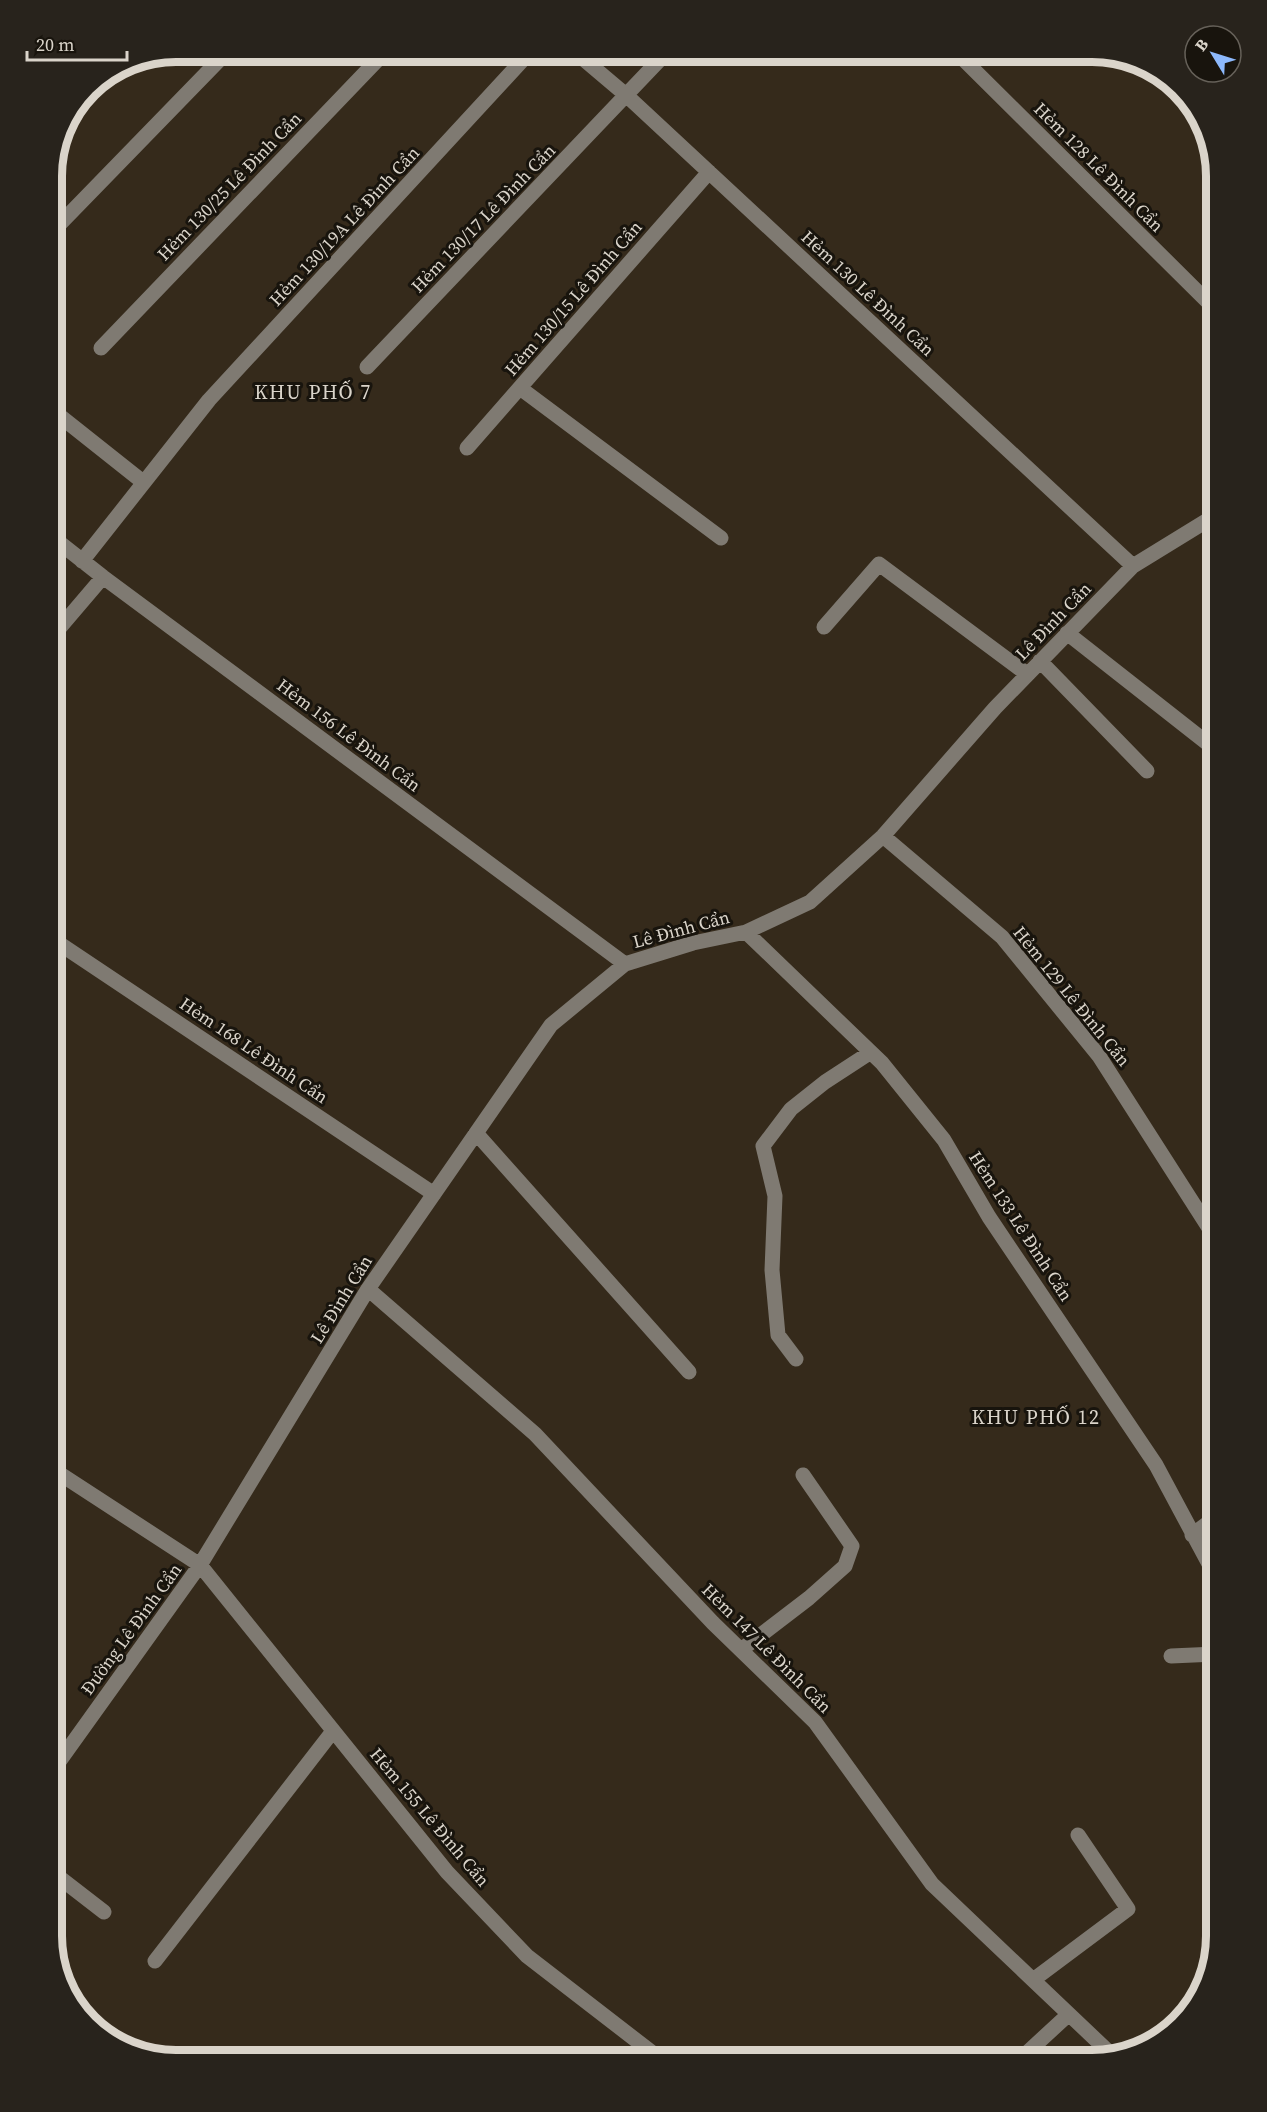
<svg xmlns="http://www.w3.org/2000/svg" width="1267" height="2112" viewBox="0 0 1267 2112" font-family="'Source Serif 4',serif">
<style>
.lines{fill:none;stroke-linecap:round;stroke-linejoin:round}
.minor{stroke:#7f7a72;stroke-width:15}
.labels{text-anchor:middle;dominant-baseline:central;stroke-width:6;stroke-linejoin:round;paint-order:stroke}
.street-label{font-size:18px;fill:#dad4ca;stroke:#18140d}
.neighbourhood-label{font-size:20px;letter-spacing:1.5px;fill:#dad4ca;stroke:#18140d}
.rim{fill:none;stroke:#dad4ca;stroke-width:8}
</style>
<rect width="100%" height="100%" fill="#352a1b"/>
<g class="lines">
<path class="minor" d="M574,51L626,95L1133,566
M955,51L1216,310
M51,233L228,51
M101,348L386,51
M367,367L668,51
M520,388L721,538
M51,409L143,482
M467,448L709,172
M51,536L103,577L625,964
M82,561L209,400L531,51
M824,627L879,564L1027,674
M1067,633L1216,750
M51,638L103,577
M1040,661L1147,771
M883,836L1002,937L1099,1056L1216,1239
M746,932L882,1063L944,1140L989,1217L1156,1465L1216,1577
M51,938L434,1194
M476,1133L689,1372
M368,1289L535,1434L713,1623L815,1722L932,1884L1113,2056
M796,1359L778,1335L772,1270L775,1196L763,1146L791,1109L825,1082L871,1052
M51,1468L200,1565L447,1872L527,1956L663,2061
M1192,1535L1216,1517
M741,1650L809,1598L845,1566L852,1546L803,1475
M1171,1656L1216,1654
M51,1773L200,1565L368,1289L551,1025L625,964L693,943L746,932L810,902L883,836L995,708L1133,566L1216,515
M51,1871L104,1912
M155,1961L333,1731
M1033,1980L1128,1909L1078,1835
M1018,2061L1069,2014"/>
</g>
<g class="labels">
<g class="street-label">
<text transform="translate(1099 167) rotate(45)">Hẻm 128 Lê Đình Cẩn</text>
<text transform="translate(229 186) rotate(-46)">Hẻm 130/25 Lê Đình Cẩn</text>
<text transform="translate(483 218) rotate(-46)">Hẻm 130/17 Lê Đình Cẩn</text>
<text transform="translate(344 226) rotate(-47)">Hẻm 130/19A Lê Đình Cẩn</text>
<text transform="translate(868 293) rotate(43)">Hẻm 130 Lê Đình Cẩn</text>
<text transform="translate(573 298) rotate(-49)">Hẻm 130/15 Lê Đình Cẩn</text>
<text transform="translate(1053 621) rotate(-46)">Lê Đình Cẩn</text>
<text transform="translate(349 735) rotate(37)">Hẻm 156 Lê Đình Cẩn</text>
<text transform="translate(681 929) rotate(-15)">Lê Đình Cẩn</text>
<text transform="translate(1072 996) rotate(51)">Hẻm 129 Lê Đình Cẩn</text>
<text transform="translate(254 1050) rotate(34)">Hẻm 168 Lê Đình Cẩn</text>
<text transform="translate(1021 1226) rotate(57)">Hẻm 133 Lê Đình Cẩn</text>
<text transform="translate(341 1299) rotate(-58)">Lê Đình Cẩn</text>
<text transform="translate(131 1629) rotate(-54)">Đường Lê Đình Cẩn</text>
<text transform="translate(767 1648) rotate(45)">Hẻm 147 Lê Đình Cẩn</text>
<text transform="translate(430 1817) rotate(50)">Hẻm 155 Lê Đình Cẩn</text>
</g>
<g class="neighbourhood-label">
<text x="313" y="392">KHU PHỐ 7</text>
<text x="1036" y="1417">KHU PHỐ 12</text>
</g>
</g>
<path d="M0 0H1267V2112H0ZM176 62H1092A114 114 0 0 1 1206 176V1936A114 114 0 0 1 1092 2050H176A114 114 0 0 1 62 1936V176A114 114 0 0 1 176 62Z" fill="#28231c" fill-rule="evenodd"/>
<path class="rim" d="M176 62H1092A114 114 0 0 1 1206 176V1936A114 114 0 0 1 1092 2050H176A114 114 0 0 1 62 1936V176A114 114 0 0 1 176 62Z"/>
<g transform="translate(1213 54) rotate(308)"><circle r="28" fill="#18140d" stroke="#666159" stroke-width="1.5"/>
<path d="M0-4.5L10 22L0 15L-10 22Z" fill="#8db9fc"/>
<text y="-9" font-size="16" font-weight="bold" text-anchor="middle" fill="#dad4ca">B</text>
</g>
<path d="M27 51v9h100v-9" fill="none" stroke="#dad4ca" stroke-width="3"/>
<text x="36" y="51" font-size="18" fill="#dad4ca" stroke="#18140d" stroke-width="4.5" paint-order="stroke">20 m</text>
</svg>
